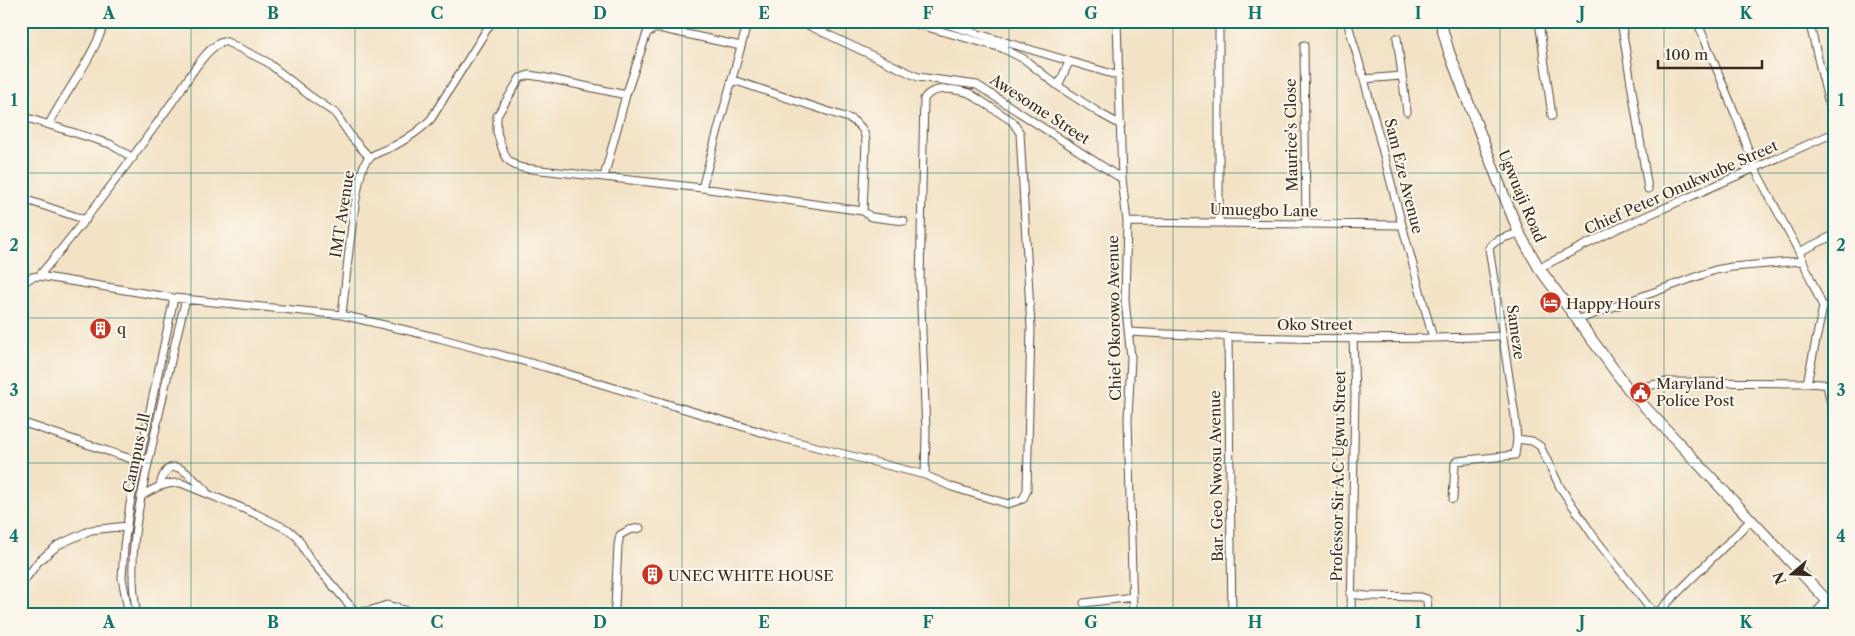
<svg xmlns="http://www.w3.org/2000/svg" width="1855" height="636" viewBox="0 0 1855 636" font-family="'Libre Caslon Text',serif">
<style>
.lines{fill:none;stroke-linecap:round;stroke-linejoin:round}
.minor-casing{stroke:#574637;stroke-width:9}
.secondary-casing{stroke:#574637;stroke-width:12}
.minor{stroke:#fff;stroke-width:7}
.secondary{stroke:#fff;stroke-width:10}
.grid{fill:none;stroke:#0f766e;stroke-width:1;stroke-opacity:0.55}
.labels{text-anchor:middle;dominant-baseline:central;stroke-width:4;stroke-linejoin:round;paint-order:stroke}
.street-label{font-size:15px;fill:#3b2a1e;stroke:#fbf7ec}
.poi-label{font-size:15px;fill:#3b2a1e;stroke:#fbf7ec;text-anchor:start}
.neatline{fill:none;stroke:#0f766e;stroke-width:2}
.grid-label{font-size:16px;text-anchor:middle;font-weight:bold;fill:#0f766e}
</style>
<rect width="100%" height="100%" fill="#fbf7ec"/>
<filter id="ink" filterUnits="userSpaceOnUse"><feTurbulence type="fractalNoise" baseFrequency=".02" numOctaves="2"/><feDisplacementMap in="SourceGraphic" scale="10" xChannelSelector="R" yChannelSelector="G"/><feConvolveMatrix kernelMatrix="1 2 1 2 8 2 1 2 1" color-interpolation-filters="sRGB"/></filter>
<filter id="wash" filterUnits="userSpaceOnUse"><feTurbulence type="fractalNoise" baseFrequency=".0096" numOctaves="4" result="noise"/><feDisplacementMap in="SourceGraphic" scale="20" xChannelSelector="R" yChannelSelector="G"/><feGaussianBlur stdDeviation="1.12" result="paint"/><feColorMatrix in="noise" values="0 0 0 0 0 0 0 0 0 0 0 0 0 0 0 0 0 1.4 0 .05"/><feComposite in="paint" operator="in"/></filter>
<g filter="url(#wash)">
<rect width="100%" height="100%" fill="#f3e2c5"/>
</g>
<g filter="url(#ink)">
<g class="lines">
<defs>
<path id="minor" d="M799,21L918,77L977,85L1122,179
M905,21L1002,48L1024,59L1058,86L1101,114L1121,125
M935,21L1119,76
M1117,21L1122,179L1127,222L1125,300L1131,358L1128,419L1133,615
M1219,21V223
M1347,21L1364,79L1402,225L1433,338
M1539,21L1552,116
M1621,21L1648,189
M1697,21L1738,121L1755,169L1799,252L1823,307L1807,383
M1809,21L1834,125
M1397,38L1407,112
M1304,45L1306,224
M1364,79L1401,76
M733,80L851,119C861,126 865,130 866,143L863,211
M1058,86L1069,62
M626,95L542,77L529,75L520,78L497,116V132L502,148L507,159L516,166L523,168L702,188L863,211L871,217L904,221
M21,116L110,144L133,158
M49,124C67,89 93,59 105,21
M604,177L626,95L647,33L654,29H663L741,46
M702,188L748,21
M21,198L86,220
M1127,222L1402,225
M1799,252L1834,235
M1539,268L1617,229L1834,133
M39,276C89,217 135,155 180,91C188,79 211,39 227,42L267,62L310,96L335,113L352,138L370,158
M21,284L32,277L39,276L174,298L342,315L439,338L545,367L774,436L925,475L952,487L1008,504L1023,499L1027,490L1031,328L1020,133L1012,121L969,93C956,89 932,85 924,99L920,281L926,431L925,475
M1823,307L1834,305
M342,315C345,291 355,171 367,160C373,153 385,150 394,146C407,139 421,130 431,119L492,21
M1577,320L1715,270L1732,267L1802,261
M1129,332C1253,339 1378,341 1502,336
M1228,337L1232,615
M1827,385L1834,418
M1629,390L1666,382L1807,383L1834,385
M21,422L143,463
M1517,439L1532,441L1540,446L1560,487L1594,537L1655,615
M160,485C169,449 191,476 206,491
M141,496C155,488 165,482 181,483L254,513L289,530L298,538L309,558L358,615
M1453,499L1455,463L1457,461L1515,455L1517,439L1515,416L1489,248C1494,239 1510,236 1519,233
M21,585L38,562L58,545L91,530L127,526
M1350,594L1367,596L1421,597L1427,599L1428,615
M1084,603L1133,597
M357,612L369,611L387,605L422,615
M129,615L122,578L124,546L130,504L174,298
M137,615C125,553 141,497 154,437C164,391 174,345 186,299
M390,615L397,607
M613,615L615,607L618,545L620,535L629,530L640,528
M1351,615L1355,393L1353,338
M1655,615L1751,520
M1813,615L1827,601"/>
<path id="secondary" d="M1440,21L1449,52L1499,183L1519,233L1539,268L1629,390L1834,608"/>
</defs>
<use href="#minor" class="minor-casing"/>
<use href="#secondary" class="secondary-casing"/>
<use href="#minor" class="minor"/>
<use href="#secondary" class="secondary"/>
</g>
</g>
<path class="grid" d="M191,21V615M355,21V615M518,21V615M682,21V615M846,21V615M1009,21V615M1173,21V615M1337,21V615M1500,21V615M1664,21V615M21,173H1834M21,318H1834M21,463H1834"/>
<defs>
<symbol id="hotel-disc" viewBox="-11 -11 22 22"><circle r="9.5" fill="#c8321e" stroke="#fbf7ec"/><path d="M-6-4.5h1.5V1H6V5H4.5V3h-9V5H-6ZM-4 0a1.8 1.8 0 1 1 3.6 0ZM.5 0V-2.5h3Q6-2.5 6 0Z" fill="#fff"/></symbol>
<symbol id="building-disc" viewBox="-11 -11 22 22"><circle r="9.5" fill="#c8321e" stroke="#fbf7ec"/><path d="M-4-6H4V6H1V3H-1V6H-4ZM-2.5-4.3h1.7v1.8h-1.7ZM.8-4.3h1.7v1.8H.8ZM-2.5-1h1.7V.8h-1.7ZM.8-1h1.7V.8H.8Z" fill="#fff"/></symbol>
<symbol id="civic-disc" viewBox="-11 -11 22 22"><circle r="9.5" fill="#c8321e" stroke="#fbf7ec"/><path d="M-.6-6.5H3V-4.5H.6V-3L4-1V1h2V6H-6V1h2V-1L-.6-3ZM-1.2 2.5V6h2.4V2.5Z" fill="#fff"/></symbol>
</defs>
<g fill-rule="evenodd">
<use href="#hotel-disc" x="1538" y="290" width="25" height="25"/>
<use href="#building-disc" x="88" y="316" width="25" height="25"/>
<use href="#civic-disc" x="1628" y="380" width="25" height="25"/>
<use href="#building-disc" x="640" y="562" width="25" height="25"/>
</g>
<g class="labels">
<g class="street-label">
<text transform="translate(1040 109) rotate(33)">Awesome Street</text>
<text transform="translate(1291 135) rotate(-91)">Maurice's Close</text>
<text transform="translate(1404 176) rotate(76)">Sam Eze Avenue</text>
<text transform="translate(1681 187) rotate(-24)">Chief Peter Onukwube Street</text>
<text transform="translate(1522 196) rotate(67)">Ugwuaji Road</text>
<text transform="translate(1264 210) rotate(1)">Umuegbo Lane</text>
<text transform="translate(342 214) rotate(-81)">IMT Avenue</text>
<text transform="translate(1114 318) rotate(-91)">Chief Okorowo Avenue</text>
<text x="1315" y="324">Oko Street</text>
<text transform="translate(1516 332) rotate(82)">Sameze</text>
<text transform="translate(136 453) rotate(-78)">Campus Lll</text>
<text transform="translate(1216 476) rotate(-91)">Bar. Geo Nwosu Avenue</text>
<text transform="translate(1338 476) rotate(-89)">Professor Sir A.C Ugwu Street</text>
</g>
<g class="poi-label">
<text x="1566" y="303">Happy Hours</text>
<text x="117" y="328">q</text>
<text x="1656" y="383">Maryland<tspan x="1656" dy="17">Police Post</tspan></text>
<text x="668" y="575">UNEC WHITE HOUSE</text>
</g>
</g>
<rect width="1855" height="636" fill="none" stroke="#fbf7ec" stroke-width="55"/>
<g transform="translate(1792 574) rotate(251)" stroke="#fbf7ec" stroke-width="4" paint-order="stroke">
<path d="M0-4L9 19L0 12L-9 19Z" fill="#3b2a1e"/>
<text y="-8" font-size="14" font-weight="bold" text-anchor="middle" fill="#3b2a1e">N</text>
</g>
<path d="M1658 60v8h104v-8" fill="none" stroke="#3b2a1e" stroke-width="2.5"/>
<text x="1665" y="60" font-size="15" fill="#3b2a1e" stroke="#fbf7ec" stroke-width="4" paint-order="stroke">100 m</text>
<rect x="28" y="28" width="1800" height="580" class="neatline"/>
<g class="grid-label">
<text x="109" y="19">A</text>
<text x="273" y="19">B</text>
<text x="437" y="19">C</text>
<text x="600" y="19">D</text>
<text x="764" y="19">E</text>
<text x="928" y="19">F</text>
<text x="1091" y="19">G</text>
<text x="1255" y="19">H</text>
<text x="1418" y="19">I</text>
<text x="1582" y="19">J</text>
<text x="1746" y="19">K</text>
<text x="14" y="106">1</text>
<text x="1841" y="106">1</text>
<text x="14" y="251">2</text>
<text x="1841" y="251">2</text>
<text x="14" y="396">3</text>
<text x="1841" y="396">3</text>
<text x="14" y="542">4</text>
<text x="1841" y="542">4</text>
<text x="109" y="628">A</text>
<text x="273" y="628">B</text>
<text x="437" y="628">C</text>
<text x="600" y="628">D</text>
<text x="764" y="628">E</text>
<text x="928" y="628">F</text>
<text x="1091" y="628">G</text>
<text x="1255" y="628">H</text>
<text x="1418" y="628">I</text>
<text x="1582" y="628">J</text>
<text x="1746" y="628">K</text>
</g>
</svg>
